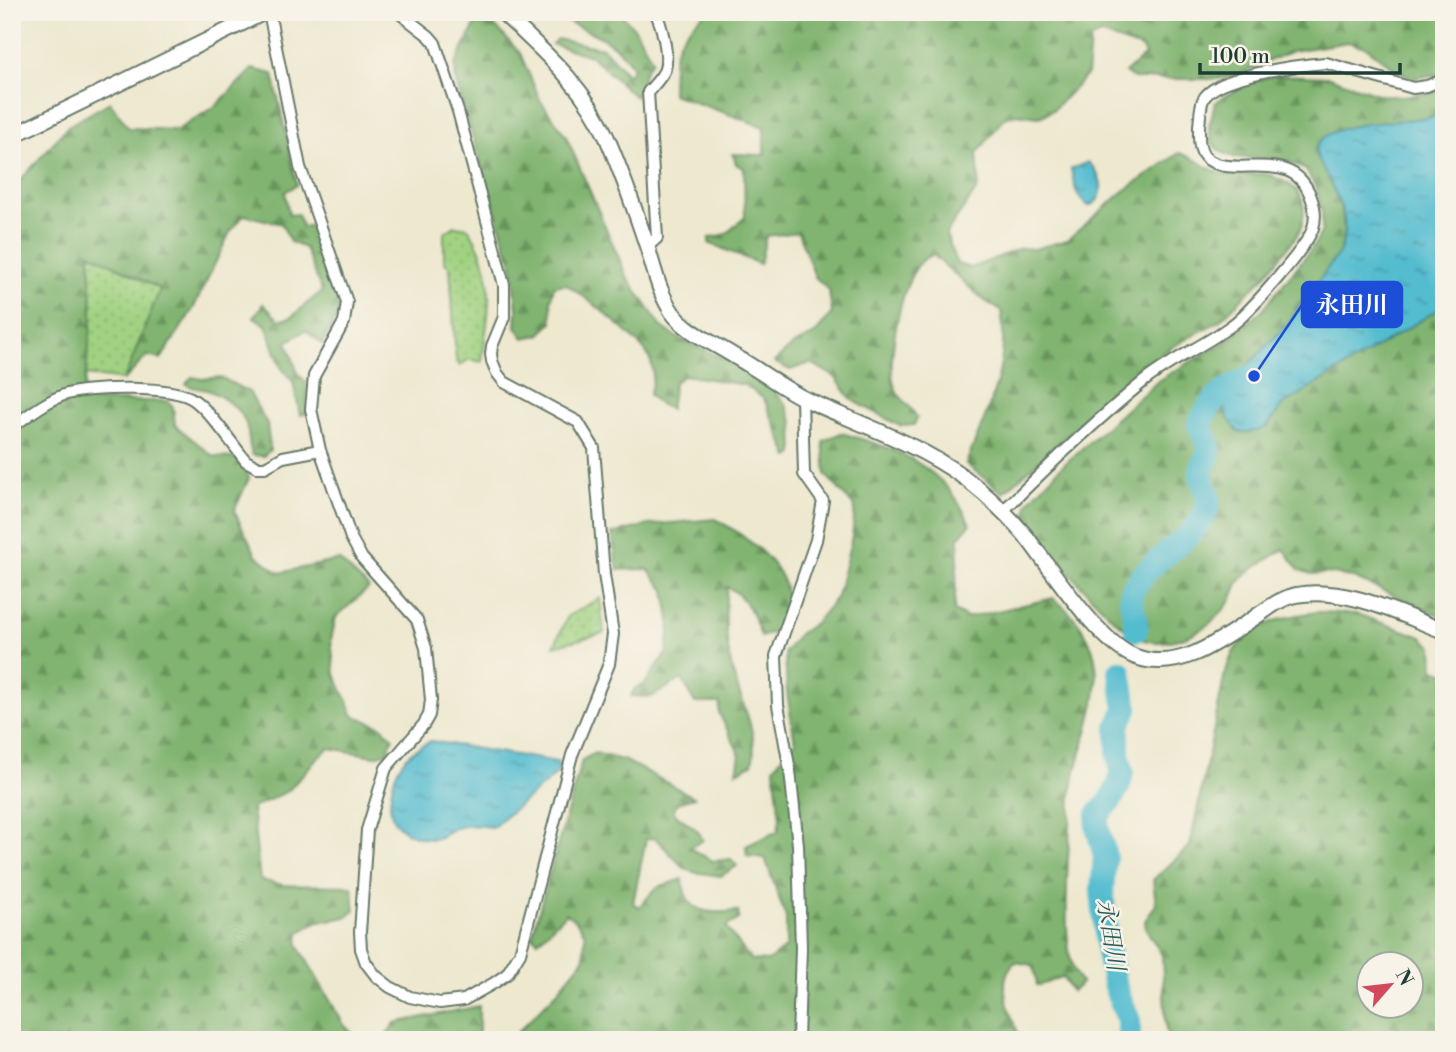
<svg xmlns="http://www.w3.org/2000/svg" width="1456" height="1052" viewBox="0 0 1456 1052" font-family="'Libre Bodoni','Noto Serif JP',serif">
<style>
.grass{fill:url(#grass-dots);stroke:#60885a;stroke-width:2}
.forest{fill:url(#forest-firs);stroke:#507852;stroke-width:2;fill-rule:evenodd}
.water{fill:url(#water-ripples);stroke:#397c82;stroke-width:2}
.lines{fill:none;stroke-linecap:round;stroke-linejoin:round}
.stream{stroke:#53bccf;stroke-width:4.5}
.river{stroke:#53bccf;stroke-width:24}
.minor-casing{stroke:#67796a;stroke-width:14}
.tertiary-casing{stroke:#67796a;stroke-width:18}
.minor{stroke:#fff;stroke-width:10}
.tertiary{stroke:#fff;stroke-width:14}
.labels{text-anchor:middle;dominant-baseline:central;stroke-width:5;stroke-linejoin:round;paint-order:stroke}
.water-label{font-size:24px;font-style:italic;fill:#2c5d5b;stroke:#f7f3e8}
.leader{fill:none;stroke:#1d4ed8;stroke-width:2.5}
.callout-dot{fill:#1d4ed8;stroke:#f7f3e8;stroke-width:2.5}
.callout{fill:#1d4ed8;stroke:#1d4ed8;stroke-width:2.5}
.callout-label{font-size:24px;text-anchor:middle;font-weight:bold;fill:#fff}
</style>
<defs>
<pattern id="grass-dots" width="8" height="8" patternUnits="userSpaceOnUse" patternTransform="scale(1.75)"><rect width="8" height="8" fill="#a1d281"/><path d="M2 2h.1M6 6h.1" fill="none" stroke="#8ab570" stroke-width="1.8" stroke-linecap="round"/></pattern>
<pattern id="forest-firs" width="22" height="20" patternUnits="userSpaceOnUse" patternTransform="scale(1.75)"><rect width="22" height="20" fill="#80b46f"/><path d="M5 1l3.5 6h-7zM16 11l3.5 6h-7z" fill="#68945c"/></pattern>
<pattern id="water-ripples" width="26" height="14" patternUnits="userSpaceOnUse" patternTransform="scale(1.75)"><rect width="26" height="14" fill="#53bccf"/><path d="M2 4q2-2 4 0t4 0M15 11q2-2 4 0t4 0" fill="none" stroke="#449aa9"/></pattern>
</defs>
<rect width="100%" height="100%" fill="#f7f3e8"/>
<filter id="ink" filterUnits="userSpaceOnUse"><feTurbulence type="fractalNoise" baseFrequency=".0143" numOctaves="2"/><feDisplacementMap in="SourceGraphic" scale="14" xChannelSelector="R" yChannelSelector="G"/><feConvolveMatrix kernelMatrix="1 2 1 2 8 2 1 2 1" color-interpolation-filters="sRGB"/></filter>
<filter id="wash" filterUnits="userSpaceOnUse"><feTurbulence type="fractalNoise" baseFrequency=".00686" numOctaves="4" result="noise"/><feDisplacementMap in="SourceGraphic" scale="28" xChannelSelector="R" yChannelSelector="G"/><feGaussianBlur stdDeviation="1.57" result="paint"/><feColorMatrix in="noise" values="0 0 0 0 0 0 0 0 0 0 0 0 0 0 0 0 0 1.4 0 .05"/><feComposite in="paint" operator="in"/></filter>
<g filter="url(#wash)">
<rect width="100%" height="100%" fill="#eee8cf"/>
<path class="grass" d="M455,226L468,228C499,275 488,310 482,362L469,359L460,366L456,360L450,267L444,262V233Z
M90,252L161,289L124,380L84,375L92,317Z
M600,598L604,633L554,646L568,616Z"/>
<path class="forest" d="M548,12H619L636,30L652,60C639,75 645,84 635,97L591,56L552,44L557,39L603,48L628,75L633,67C609,31 581,32 548,12Z
M706,12H1444V73L1415,78L1398,71L1366,47L1348,42L1292,51L1237,75L1217,79H1135L1125,73L1145,55L1142,48L1100,34L1090,40L1087,75L1053,110L1040,117L1015,114L1003,119L977,154L979,180L977,189L946,234L957,264L971,268L1021,248L1034,249L1067,240L1123,192L1179,153C1195,157 1207,169 1223,174C1236,177 1252,173 1266,174C1272,175 1276,178 1281,180C1306,191 1308,209 1299,233L1264,277L1219,321L1167,350L1105,402L1003,493L966,464C986,413 1011,367 1001,311L985,301L933,255C929,257 926,257 923,260C901,279 888,354 893,381C896,397 910,404 917,418L914,425L900,426L852,400L835,377L811,363L790,370L774,362L793,345L815,334L832,313L829,290L815,277L798,232L766,236L760,264L709,243V238L726,234L745,217L744,168L736,164L733,154L764,155V127L672,94C673,49 672,43 706,12Z
M477,21L496,27L520,53L540,100L566,136L627,277L661,326L676,337L733,363L754,375L773,390L786,405L793,423L794,454L789,457L764,399L745,385L685,375L674,382L670,409L660,405L649,395C653,382 655,370 649,357C640,339 584,296 566,284L554,286L551,300L552,323L539,335L524,338L516,327L517,310L513,269L456,82L455,65Z
M252,69L273,74L297,185L285,192L289,215L298,214L302,227L313,225L341,302L338,315L322,344L306,330L287,342L298,374L306,382L307,414L300,415L293,382L281,367L266,325L254,317L263,304L279,320L290,318L322,291L305,248L290,242L282,224L244,215L230,232L193,309L161,359L147,356L124,380L160,289L90,253L92,317L83,401H168L173,407L175,425L213,456L239,459L249,478L234,511L256,555L279,573L339,560L369,588L336,617L331,640L335,674L354,716L381,726L393,738L387,753L374,756L329,748L318,757L288,791L252,808L260,880L283,885L352,886L355,910L346,917L314,923L299,933L298,945L344,1025L359,1040H12V297L22,295V232H12V209L19,207L18,183L68,126L110,102L129,128L177,130L217,105Z
M1280,75L1329,77L1380,95L1403,96L1444,90V115L1316,154C1331,185 1353,216 1340,251L1286,326L1249,364L1267,428L1281,406L1444,306V617L1351,577L1327,573L1311,574L1299,570L1284,549C1271,558 1255,566 1244,576C1237,582 1235,592 1231,600C1224,610 1215,620 1205,627C1188,638 1164,646 1144,640C1115,630 1042,544 1026,516L1028,502L1060,468L1159,380L1233,337L1263,309L1314,246L1322,231V211L1317,190L1306,170L1284,160L1233,157L1219,151L1211,142L1209,127L1215,103L1224,96L1263,78Z
M192,377L202,379L220,377L249,392L267,424L270,450L264,456L252,455C249,446 249,437 247,427C243,410 223,396 207,390C199,388 193,389 186,384Z
M841,433C898,449 945,466 970,524L959,538L954,611L967,618L1053,598C1128,656 1087,714 1072,788C1070,800 1071,813 1070,825C1068,862 1062,935 1073,968C1075,973 1078,978 1081,983L1072,992L1063,977C1053,978 1047,985 1037,985L1033,965L1015,962C993,981 1012,1017 1021,1040H510L556,993L584,959L585,934L576,921L566,913L538,941L532,935L582,760L595,753L626,761L694,797L677,803L673,812L698,831L703,840L689,848L713,861L731,859L737,866L721,876L693,872L684,868L655,838L646,839L633,903L639,907L657,887L683,879C684,915 711,914 738,911L739,919L726,927L751,960L768,961L786,947V918L765,858L747,856L746,846L778,831L780,818L774,767L795,742L787,693L785,652L799,634L816,622L837,597L852,537L855,507L826,475L823,441Z
M715,519C741,533 782,561 786,593C788,604 779,620 776,631L761,637C755,618 746,595 727,587C724,616 725,640 732,669C739,699 760,733 752,764L737,772L740,755L719,713L720,703H695L682,679L651,697L631,696L634,689L644,685L667,652L670,621L665,590L648,569L618,570L612,534L649,525Z
M1319,612L1357,614L1422,637L1433,647L1434,669L1444,672V1040H1169L1166,1029L1162,955L1146,929L1145,921L1156,904L1153,880L1190,846L1225,673C1228,666 1230,658 1234,651C1250,623 1290,615 1319,612ZM1368,964H1410V1006H1368Z
M479,1006V1040H383L395,1023Z"/>
<path class="water" d="M1444,115V306L1281,406C1267,428 1265,433 1238,432L1228,418L1222,402L1227,387L1286,326L1340,251C1352,220 1338,198 1324,170C1321,164 1316,158 1316,151C1318,117 1419,123 1444,115Z
M1088,162C1101,174 1109,197 1089,206C1075,199 1074,182 1071,169Z
M431,741L558,762L559,772L493,827C481,826 468,824 455,828C449,830 443,837 436,838C429,840 421,838 415,836C389,827 387,808 393,783C399,760 410,751 431,741Z"/>
<g class="lines">
<path class="stream" d="M233,12L237,14"/>
<path class="river" d="M1136,630C1138,616 1126,602 1134,588C1150,558 1196,541 1207,508C1212,494 1200,484 1201,471C1202,465 1206,461 1208,456C1212,446 1204,435 1199,425C1213,394 1228,389 1256,374
M1120,672L1126,709L1118,726V754L1122,772L1119,785L1109,803L1098,814L1097,826L1105,856L1102,890L1108,952L1115,986L1129,1021V1040"/>
</g>
</g>
<g filter="url(#ink)">
<g class="lines">
<defs>
<path id="minor" d="M269,12L300,167L347,302L344,322L314,376L311,409L320,450L351,538L362,558L417,620L426,648L431,700L429,715L424,724L386,768L367,830L360,932L361,949L366,963L376,976L390,987L410,997L440,1003L464,1000L494,983L507,974L520,953L572,755L609,664L613,634L604,574L594,448L578,422L504,382L497,373L492,361L491,354L492,346L504,317V285L458,111L435,43L429,36L398,12
M647,247L657,238L648,92C653,86 663,76 665,69C669,56 662,24 655,12
M12,427C29,415 47,400 67,394C92,387 174,385 194,400C211,412 232,444 246,461L257,467H265L283,457L320,450
M1003,511C1048,466 1094,422 1143,382C1170,360 1204,346 1232,325C1248,314 1308,246 1313,228C1316,218 1315,207 1311,197C1292,144 1231,182 1205,157C1198,149 1199,136 1199,126C1200,119 1200,107 1203,100C1214,75 1301,65 1326,63L1413,88L1427,86L1444,79
M798,1040L801,948L798,845L790,771L778,705L776,656L816,540L823,501L804,474L802,397"/>
<path id="tertiary" d="M502,12C542,50 585,86 607,138C622,173 635,210 647,246C654,268 659,293 672,312C686,332 714,343 734,356C758,369 781,387 805,399C859,424 917,443 965,478C987,495 1007,514 1025,535C1051,568 1098,643 1136,657C1180,673 1222,639 1257,616C1270,607 1281,598 1296,595C1346,586 1399,614 1444,631
M12,136L265,12"/>
</defs>
<use href="#minor" class="minor-casing"/>
<use href="#tertiary" class="tertiary-casing"/>
<use href="#minor" class="minor"/>
<use href="#tertiary" class="tertiary"/>
</g>
</g>
<g class="labels">
<g class="water-label">
<text transform="translate(1110 935) rotate(81)">永田川</text>
</g>
</g>
<path class="leader" d="M1254 376L1302 305"/>
<circle class="callout-dot" cx="1254" cy="376" r="7"/>
<rect class="callout" x="1302" y="282" width="100" height="45" rx="7"/>
<g class="callout-label">
<text x="1352" y="313">永田川</text>
</g>
<rect width="1456" height="1052" fill="none" stroke="#f7f3e8" stroke-width="42"/>
<g transform="translate(1390 985) rotate(62)"><circle r="33" fill="#f7f3e8" stroke="#a1aaa0" stroke-width="2"/>
<path d="M0-5L12 26L0 18L-12 26Z" fill="#d1495b"/>
<text y="-10" font-size="19" font-weight="bold" text-anchor="middle" fill="#1f3d34">N</text>
</g>
<path d="M1200 63v10h200v-10" fill="none" stroke="#1f3d34" stroke-width="3.5"/>
<text x="1211" y="63" font-size="21" fill="#1f3d34" stroke="#f7f3e8" stroke-width="5" paint-order="stroke">100 m</text>
</svg>
